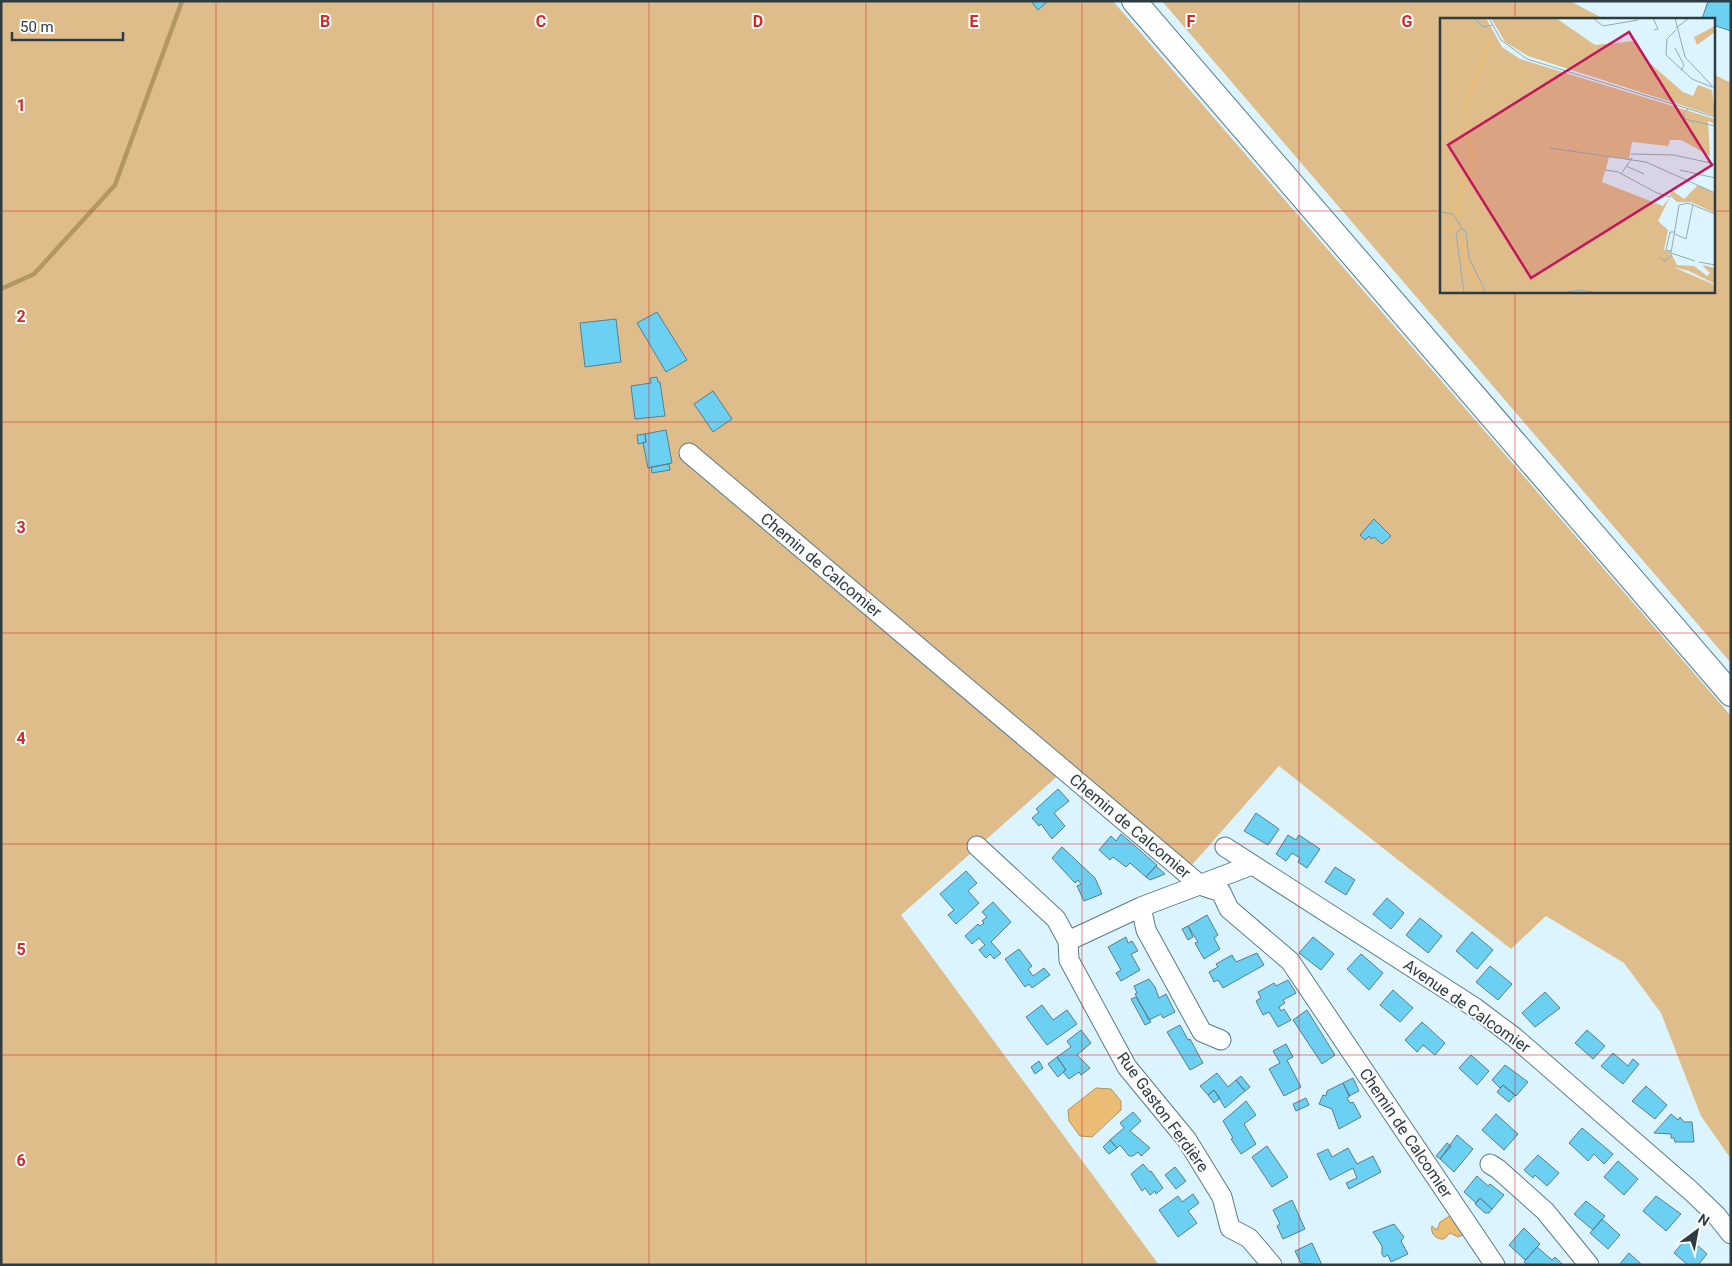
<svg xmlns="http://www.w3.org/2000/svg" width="1732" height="1266" viewBox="0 0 1732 1266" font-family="Roboto,sans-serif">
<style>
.green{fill:#dfbd8a}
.water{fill:#ebbc73;stroke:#b29664}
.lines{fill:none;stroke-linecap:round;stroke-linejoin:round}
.stream{stroke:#b29664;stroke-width:4.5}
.building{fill:#6cd0f3;stroke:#597d8b}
.minor-casing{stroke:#577c89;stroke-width:21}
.major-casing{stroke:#577c89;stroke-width:26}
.minor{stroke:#fff;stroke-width:19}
.major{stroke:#fff;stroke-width:24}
.grid{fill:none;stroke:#d62828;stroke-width:1;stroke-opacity:0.55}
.labels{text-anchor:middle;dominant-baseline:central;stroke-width:4;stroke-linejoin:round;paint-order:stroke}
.street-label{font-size:16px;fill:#2c3c42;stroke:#fcfcfc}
.inset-river{fill:none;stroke:#ebbc73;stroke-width:2.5}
.inset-road{fill:none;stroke:#96aab2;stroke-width:1}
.view{fill:#c2185b;fill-opacity:0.15;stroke:#c2185b;stroke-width:2.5}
.inset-edge{fill:none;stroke:#2c3c42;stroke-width:2.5}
.grid-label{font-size:16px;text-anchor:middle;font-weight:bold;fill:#d62828;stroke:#fcfcfc;stroke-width:4;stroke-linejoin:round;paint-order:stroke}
</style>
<rect width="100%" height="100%" fill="#dcf4fd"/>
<path class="green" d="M1,1H1113L1731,716V1159L1701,1116L1661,1013L1624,963L1546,916L1511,949L1279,766L1184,874L1061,773L901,915L1159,1265H1Z
M1162,1H1570L1604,19H1441V291H1713V74L1731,83V663Z"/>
<path class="water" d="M1096,1088L1111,1089L1121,1101V1110L1092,1137L1080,1136L1069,1121L1068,1110Z
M1451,1215L1462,1229L1463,1235L1458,1237L1450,1233L1444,1239C1437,1240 1430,1234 1432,1226L1437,1230L1440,1222Z"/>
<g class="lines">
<path class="stream" d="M1,289L34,274L115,185L182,1"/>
</g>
<path class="building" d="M1031,1H1048L1038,10Z
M1708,1H1731V31L1713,25V19H1702Z
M657,312L687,360L666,372L637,323Z
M616,319L621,362L585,367L580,323Z
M657,377L658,382H660L665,416L635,419L631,386L651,383L650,378Z
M713,391L732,419L713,432L694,404Z
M666,430L672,463L648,468L643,443L646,442L645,434Z
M645,434L646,442L638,444L637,435Z
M669,464L670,470L652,473L651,467Z
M1374,519L1391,536L1382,544L1374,537L1371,539L1369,536L1365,540L1360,535Z
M1058,789L1069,801L1054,813L1065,826L1052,839L1041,824L1039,826L1032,818L1039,812L1036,809Z
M1256,813L1279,829L1268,845L1244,831Z
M1121,834L1157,865L1146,877L1130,863L1126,867L1113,857L1110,860L1099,850L1111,836L1116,841Z
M1288,835L1296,840L1299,835L1320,849L1307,868L1298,862L1300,858L1292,853L1286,861L1276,854Z
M1062,847L1095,878L1102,894L1084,901L1077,886L1081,884L1078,880L1075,883L1052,858Z
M1156,866L1165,874L1150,880L1146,877Z
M1335,867L1355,880L1346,895L1325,882Z
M966,871L977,883L968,891L979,903L956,924L948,915L954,910L940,894Z
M1387,898L1404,913L1391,929L1373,914Z
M993,902L1011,922L991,942L1001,953L994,959L990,954L986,958L979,950L985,945L979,938L972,944L965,936L978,924L980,926L984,923L982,921L987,917L982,912Z
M1207,915L1218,935L1214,938L1220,949L1204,959L1195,943L1198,942L1188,926Z
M1420,918L1442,936L1428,953L1406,935Z
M1188,926L1193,937L1188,940L1182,929Z
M1472,932L1493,950L1477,969L1456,951Z
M1126,937L1128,943L1132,941L1138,951L1131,954L1140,970L1121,981L1116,973L1121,970L1108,947Z
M1313,937L1334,954L1321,970L1299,953Z
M1019,949L1032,966L1028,969L1033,976L1044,968L1050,975L1032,988L1029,984L1025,987L1005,959Z
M1257,953L1264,965L1223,988L1218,980L1214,982L1209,972L1218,967L1216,964L1232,955L1236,962Z
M1361,954L1383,973L1369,990L1347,969Z
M1490,966L1512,984L1498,1000L1476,982Z
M1149,979L1155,987L1159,998L1166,994L1175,1012L1163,1018L1161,1014L1149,1020L1135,994L1137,993L1134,986Z
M1288,980L1296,993L1283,1000L1285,1003L1279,1007L1281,1011L1284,1009L1291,1020L1278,1027L1269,1012L1263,1015L1256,1001L1261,998L1258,992L1274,983L1276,986Z
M1393,990L1413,1008L1400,1022L1380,1005Z
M1545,992L1560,1008L1535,1027L1522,1013Z
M1136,997L1151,1022L1145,1025L1131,999Z
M1042,1005L1053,1020L1067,1010L1077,1024L1047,1045L1026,1017Z
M1307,1010L1335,1055L1322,1064L1293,1020Z
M1422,1022L1445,1043L1435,1055L1423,1045L1417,1052L1405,1040Z
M1180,1025L1188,1040L1190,1039L1203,1063L1190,1070L1167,1032Z
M1081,1030L1091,1043L1077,1055L1090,1068L1081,1075L1079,1072L1069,1079L1063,1072L1066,1070L1057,1057L1071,1047L1067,1041Z
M1587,1030L1605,1046L1593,1059L1575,1043Z
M1286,1044L1293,1057L1287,1060L1301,1087L1284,1096L1269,1069L1280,1063L1273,1051Z
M1613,1053L1628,1066L1633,1059L1639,1064L1623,1084L1601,1066Z
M1471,1055L1489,1071L1477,1085L1459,1068Z
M1057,1057L1066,1070L1058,1077L1048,1064Z
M1039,1061L1043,1068L1035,1074L1031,1067Z
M1505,1065L1528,1082L1516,1096L1503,1085L1500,1088L1492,1080Z
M1217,1073L1228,1087L1236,1080L1245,1091L1225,1108L1214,1090L1208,1095L1200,1086Z
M1241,1076L1250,1087L1245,1091L1236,1080Z
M1353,1078L1359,1091L1349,1096L1343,1083Z
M1343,1083L1350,1096L1347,1098L1350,1103L1353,1102L1361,1117L1339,1129L1332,1109L1319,1104L1323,1095L1326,1096L1327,1091Z
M1503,1085L1515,1095L1509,1102L1497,1092Z
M1646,1086L1667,1105L1655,1119L1632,1101Z
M1214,1090L1220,1098L1214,1103L1208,1095Z
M1306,1098L1309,1105L1296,1111L1293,1104Z
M1246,1101L1256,1115L1244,1124L1256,1144L1241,1154L1231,1139L1233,1138L1223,1121Z
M1133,1112L1141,1121L1130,1131L1150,1148L1141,1156L1138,1152L1133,1156H1129L1120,1145L1117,1148L1110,1140L1124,1128L1120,1123Z
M1496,1114L1518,1134L1504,1150L1482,1130Z
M1671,1114L1678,1120L1680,1117L1684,1122H1692L1694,1142H1675L1674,1138H1671V1134L1654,1133Z
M1582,1128L1613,1154L1604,1164L1594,1154L1588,1161L1569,1143Z
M1457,1135L1473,1149L1454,1172L1440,1159Z
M1110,1140L1117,1148L1109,1154L1103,1147Z
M1447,1143L1451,1146L1440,1159L1436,1156Z
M1267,1146L1288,1177L1272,1187L1252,1157Z
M1348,1148L1357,1164L1373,1156L1381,1172L1349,1189L1346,1183L1357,1178L1353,1168L1330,1180L1317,1154L1328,1149L1332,1157Z
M1538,1155L1559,1173L1547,1186L1535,1175L1533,1178L1524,1170Z
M1618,1161L1638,1179L1624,1195L1604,1177Z
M1143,1164L1150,1172L1151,1171L1163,1188L1156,1194L1155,1191L1150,1195L1145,1188L1142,1191L1131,1174Z
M1175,1167L1186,1181L1176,1189L1165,1175Z
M1477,1176L1488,1186L1490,1184L1504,1195L1492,1209L1480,1198L1476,1203L1464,1192Z
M1193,1194L1199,1203L1188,1211L1197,1223L1178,1237L1159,1210L1178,1196L1182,1202Z
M1656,1196L1681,1214L1666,1231L1643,1211Z
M1480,1198L1492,1209L1489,1213H1485L1475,1204Z
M1292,1200L1305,1229L1283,1239L1277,1226L1280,1224L1273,1210Z
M1586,1201L1605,1216L1593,1230L1574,1214Z
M1602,1219L1620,1235L1608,1249L1590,1233Z
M1394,1224L1404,1237L1401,1241L1408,1254L1391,1262L1388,1255L1384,1257L1382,1254V1246L1373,1232Z
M1524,1228L1540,1244L1525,1260L1509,1245Z
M1690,1234L1699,1241L1696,1244L1707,1254L1698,1265H1688L1674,1253Z
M1312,1243L1322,1265L1301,1263L1295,1251Z
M1537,1247L1552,1260L1555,1257L1563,1265H1527L1524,1262Z
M1629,1253L1642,1265H1619Z"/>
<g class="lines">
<defs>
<path id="minor" d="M689,453L1200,885L1221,892L1229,909L1290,961L1495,1265
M977,846L1056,919L1068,941L1069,960L1127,1067L1187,1140L1222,1197L1230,1228L1249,1238L1272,1265
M1225,847L1474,1007L1514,1037L1691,1191L1716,1215L1731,1234
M1141,907L1146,930L1202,1032L1221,1040
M1068,941L1141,907L1252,865
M1490,1164L1498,1169L1545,1211L1589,1265"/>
<path id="major" d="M1134,1L1731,694"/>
</defs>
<use href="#minor" class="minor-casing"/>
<use href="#major" class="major-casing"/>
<use href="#minor" class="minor"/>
<use href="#major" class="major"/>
</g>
<path class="grid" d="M216,1V1265M433,1V1265M649,1V1265M866,1V1265M1082,1V1265M1299,1V1265M1515,1V19M1,211H1441M1713,211H1731M1515,291V1265M1,422H1731M1,633H1731M1,844H1731M1,1055H1731"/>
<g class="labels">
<g class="street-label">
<text transform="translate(821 565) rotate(40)">Chemin de Calcomier</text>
<text transform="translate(1130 826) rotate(40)">Chemin de Calcomier</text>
<text transform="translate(1467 1006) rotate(35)">Avenue de Calcomier</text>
<text transform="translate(1163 1112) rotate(54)">Rue Gaston Ferdière</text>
<text transform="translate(1406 1133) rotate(56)">Chemin de Calcomier</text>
</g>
</g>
<g transform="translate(1440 18)">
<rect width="275" height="275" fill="#dcf4fd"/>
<path d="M0,0H46L62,29L80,41L275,101V106L268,103L270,138L241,122H230L228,128L192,124L189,141L169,139L162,164L223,188L230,179L218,203L228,212L224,232L230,233L237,247L254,248L267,258L270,255L262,247L275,250V266L249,253L233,249L275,267V275H0ZM51,0H116L155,27L195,23L205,41L243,74L253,78L258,67L272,72L275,98L88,38L65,24ZM275,8V14L257,27L254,19ZM258,167L275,175V195L251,184H237L230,177L233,173L244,181Z" fill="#dfbd8a"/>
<path class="inset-river" d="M16,199L22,165L30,154L32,139L27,112L26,86L50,21M0,210H17M20,214L27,247L42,275"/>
<path class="inset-road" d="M34,0L43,9L53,7M49,0L61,22L87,41L275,99M153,0L163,8L198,2M213,0L218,11L214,12M235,0L245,39L275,71M236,10L249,0M236,12L227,21L226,37L252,61L272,69M235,30L244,47L241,53M248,91L243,95L245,101L275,108M110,130L206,144L275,175M191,136L234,137L275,146M186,148L204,156M165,152L178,154L217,175L231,179M240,152L275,160M181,156L192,140M0,194L13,196L22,210M235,216L246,221L253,186M231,233L226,232L230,214H235M219,239L225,243L232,237M255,243L231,235L239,187L248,185L275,196M259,244L275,247M24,275L16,215L22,210L26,214L29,240L46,275M121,275L140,272L159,275"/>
<path class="view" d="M189,14L272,147L91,260L8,127Z"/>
<rect width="275" height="275" class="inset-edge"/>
</g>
<g class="grid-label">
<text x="325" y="27">B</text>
<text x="541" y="27">C</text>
<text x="758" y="27">D</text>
<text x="974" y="27">E</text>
<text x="1191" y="27">F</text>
<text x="1407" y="27">G</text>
<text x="21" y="111">1</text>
<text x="21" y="322">2</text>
<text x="21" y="533">3</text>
<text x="21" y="744">4</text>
<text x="21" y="955">5</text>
<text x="21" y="1166">6</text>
</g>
<rect width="1732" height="1266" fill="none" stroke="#2c3c42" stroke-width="5"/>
<g transform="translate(1697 1231) rotate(32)" stroke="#fcfcfc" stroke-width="4" paint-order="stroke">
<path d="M0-4L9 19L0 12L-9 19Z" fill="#2c3c42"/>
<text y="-8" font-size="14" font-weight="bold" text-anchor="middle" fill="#2c3c42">N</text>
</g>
<path d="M12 32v8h111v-8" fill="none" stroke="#2c3c42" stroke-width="2.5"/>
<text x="20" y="32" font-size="15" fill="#2c3c42" stroke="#fcfcfc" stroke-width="4" paint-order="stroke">50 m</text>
</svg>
